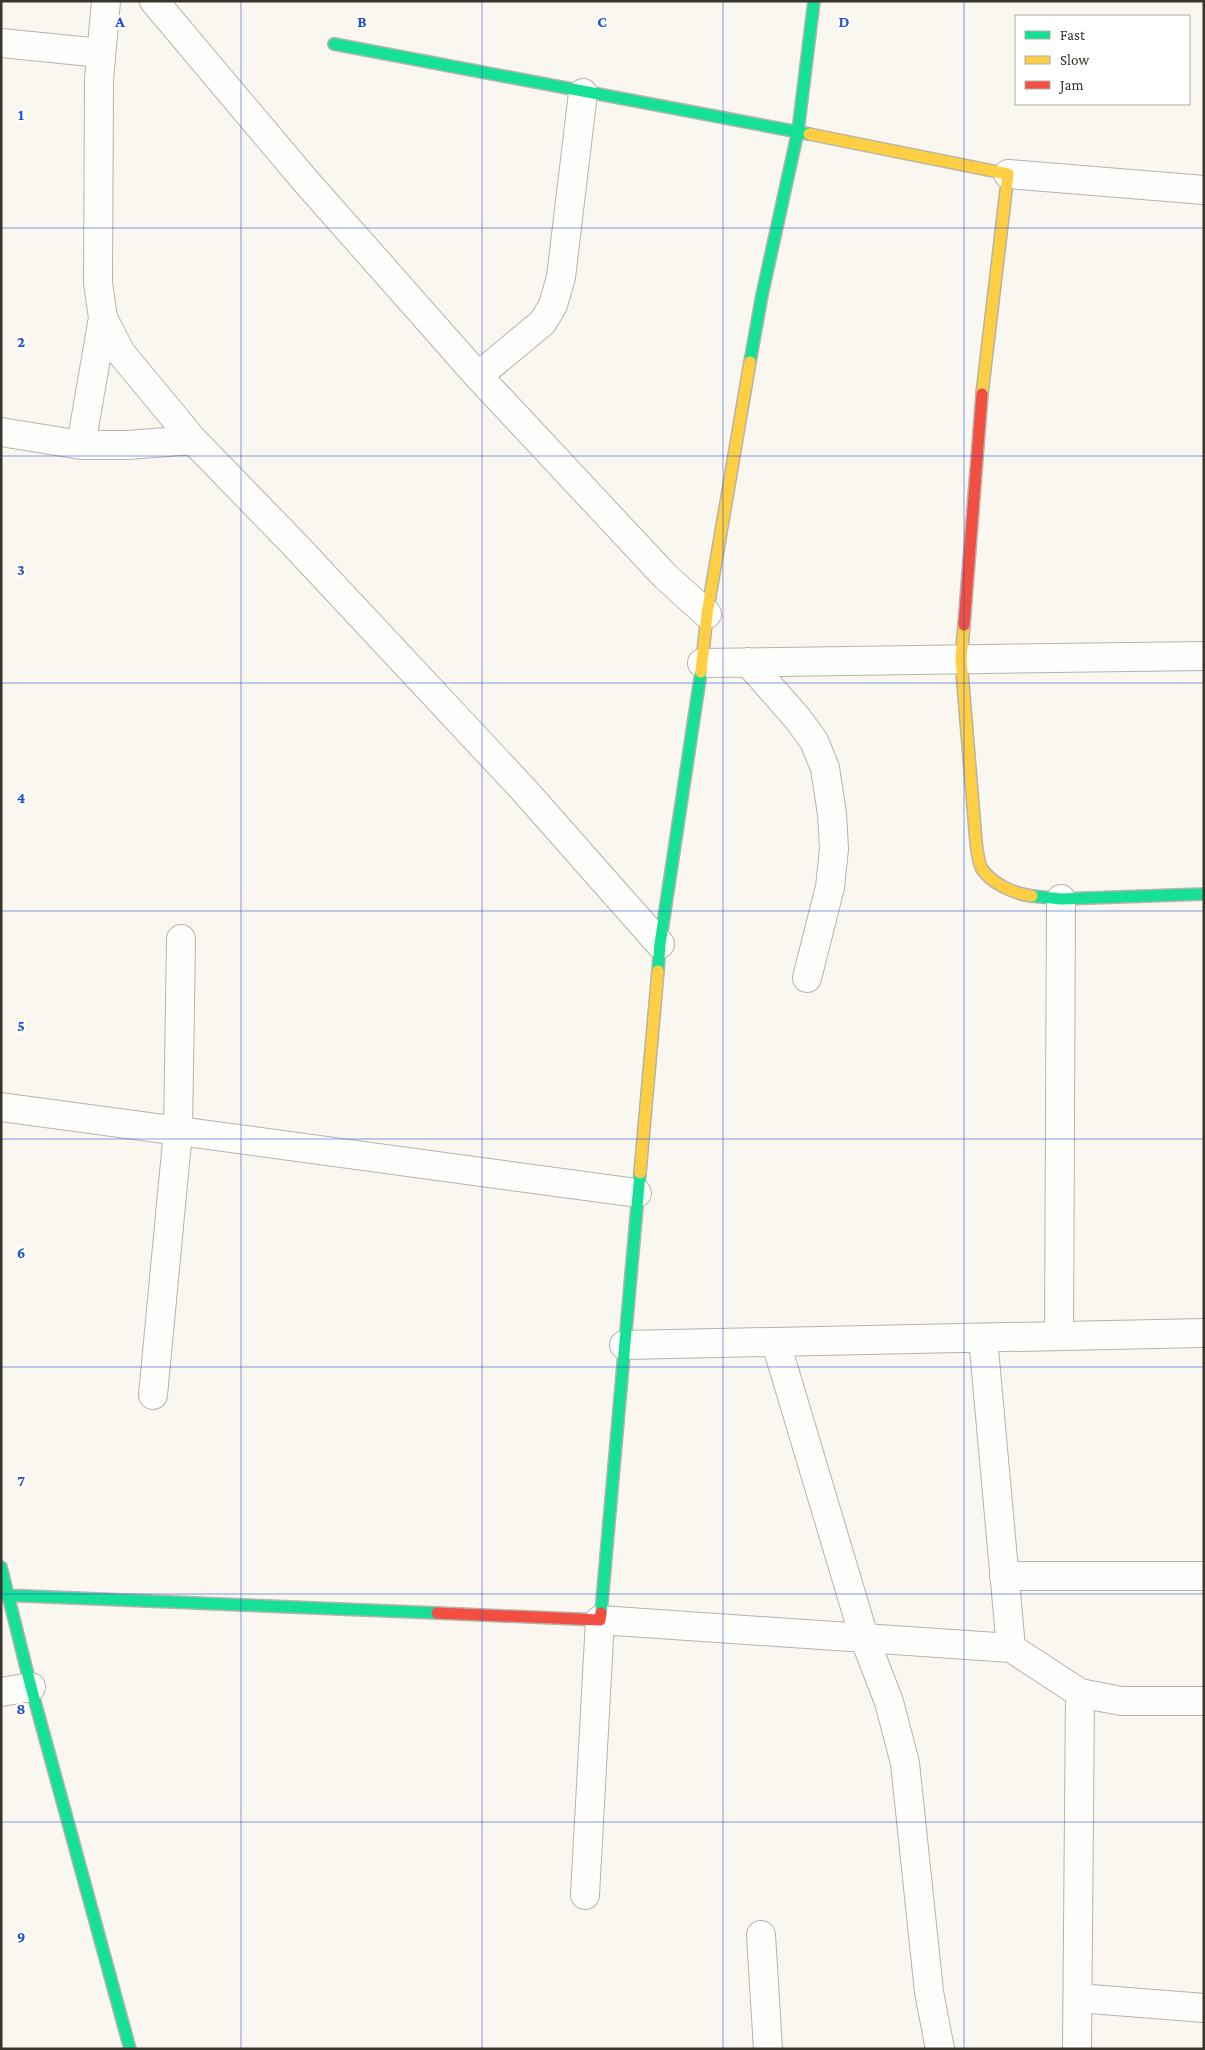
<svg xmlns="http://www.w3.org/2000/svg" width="1205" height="2050" viewBox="0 0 1205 2050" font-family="'Crimson Pro',serif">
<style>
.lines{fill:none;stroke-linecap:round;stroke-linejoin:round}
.street-casing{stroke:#b6b3ac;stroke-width:30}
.fast-casing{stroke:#b6b3ac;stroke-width:14}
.slow-casing{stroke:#b6b3ac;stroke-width:14}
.jam-casing{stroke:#b6b3ac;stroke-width:14}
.street{stroke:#fefefd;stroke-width:28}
.fast{stroke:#16e098;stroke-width:11}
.slow{stroke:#ffcf43;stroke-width:11}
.jam{stroke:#f24e42;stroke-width:11}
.grid{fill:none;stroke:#1d4ed8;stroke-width:1;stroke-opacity:0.55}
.grid-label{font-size:16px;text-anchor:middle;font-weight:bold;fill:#1d4ed8;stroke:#fff;stroke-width:5;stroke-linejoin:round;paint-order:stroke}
</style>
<rect width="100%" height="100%" fill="#faf7f0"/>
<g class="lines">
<defs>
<path id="street" d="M106,1L99,80L98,283L103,318L121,353L193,440L294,544L523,789L660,944
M154,1L303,178L478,376L665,576L707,614
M1,43L101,53
M1008,174L1204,190
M103,318L81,445H128L193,440
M478,376L543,322L553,305L561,277L583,93
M1,432L81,445
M748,662L798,719L814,741L825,768L832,814L834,849L830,887L807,978
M702,663L1204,656
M1,1107L637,1193
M1059,1336L1061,899
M983,1338L1011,1648
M776,1343L864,1637L889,1702L905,1763L929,1992L940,2049
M624,1345L1204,1333
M153,1395L178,1131L181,939
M1004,1576H1204
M1,1692L31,1687
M585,1895L600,1620L1011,1648L1080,1693L1121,1701H1204
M761,1935L768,2049
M1078,1998L1204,2008
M1077,2049L1080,1693"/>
<path id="fast" d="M334,44L809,134
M750,362L762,295L798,131L814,1
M1032,896L1061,899L1204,894
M658,971L660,944L701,672
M1,1567L31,1687L130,2049
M1,1595L437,1613
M601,1613L640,1173"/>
<path id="slow" d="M809,134L1008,174L982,394
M964,625L961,659L976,842C977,849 978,863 982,869C992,884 1015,894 1032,896
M701,672L707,614L750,362
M640,1173L658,971"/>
<path id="jam" d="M964,625L982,394
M437,1613L600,1620L601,1613"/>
</defs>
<use href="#street" class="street-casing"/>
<use href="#fast" class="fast-casing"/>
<use href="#slow" class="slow-casing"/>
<use href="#jam" class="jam-casing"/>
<use href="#street" class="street"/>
<use href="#fast" class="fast"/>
<use href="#slow" class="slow"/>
<use href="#jam" class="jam"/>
</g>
<path class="grid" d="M241,1V2049M482,1V2049M723,1V2049M964,1V2049M1,228H1204M1,456H1204M1,683H1204M1,911H1204M1,1139H1204M1,1367H1204M1,1594H1204M1,1822H1204"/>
<g class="grid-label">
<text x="120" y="27">A</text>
<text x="362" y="27">B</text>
<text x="602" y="27">C</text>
<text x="844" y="27">D</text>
<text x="21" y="120">1</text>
<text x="21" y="347">2</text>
<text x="21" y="575">3</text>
<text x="21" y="803">4</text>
<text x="21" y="1031">5</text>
<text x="21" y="1258">6</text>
<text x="21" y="1486">7</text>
<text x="21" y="1714">8</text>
<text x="21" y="1942">9</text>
</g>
<rect width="1205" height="2050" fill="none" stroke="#39342c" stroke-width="5"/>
<rect x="1015" y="15" width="175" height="90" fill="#ffffff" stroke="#b0aeab"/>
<rect x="1025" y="31" width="25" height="8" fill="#16e098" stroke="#b0aeab"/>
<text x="1060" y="40" font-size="15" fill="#39342c">Fast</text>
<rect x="1025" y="56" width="25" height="8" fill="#ffcf43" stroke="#b0aeab"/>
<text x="1060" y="65" font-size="15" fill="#39342c">Slow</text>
<rect x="1025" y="81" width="25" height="8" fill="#f24e42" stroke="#b0aeab"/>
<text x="1060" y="90" font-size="15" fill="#39342c">Jam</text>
</svg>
